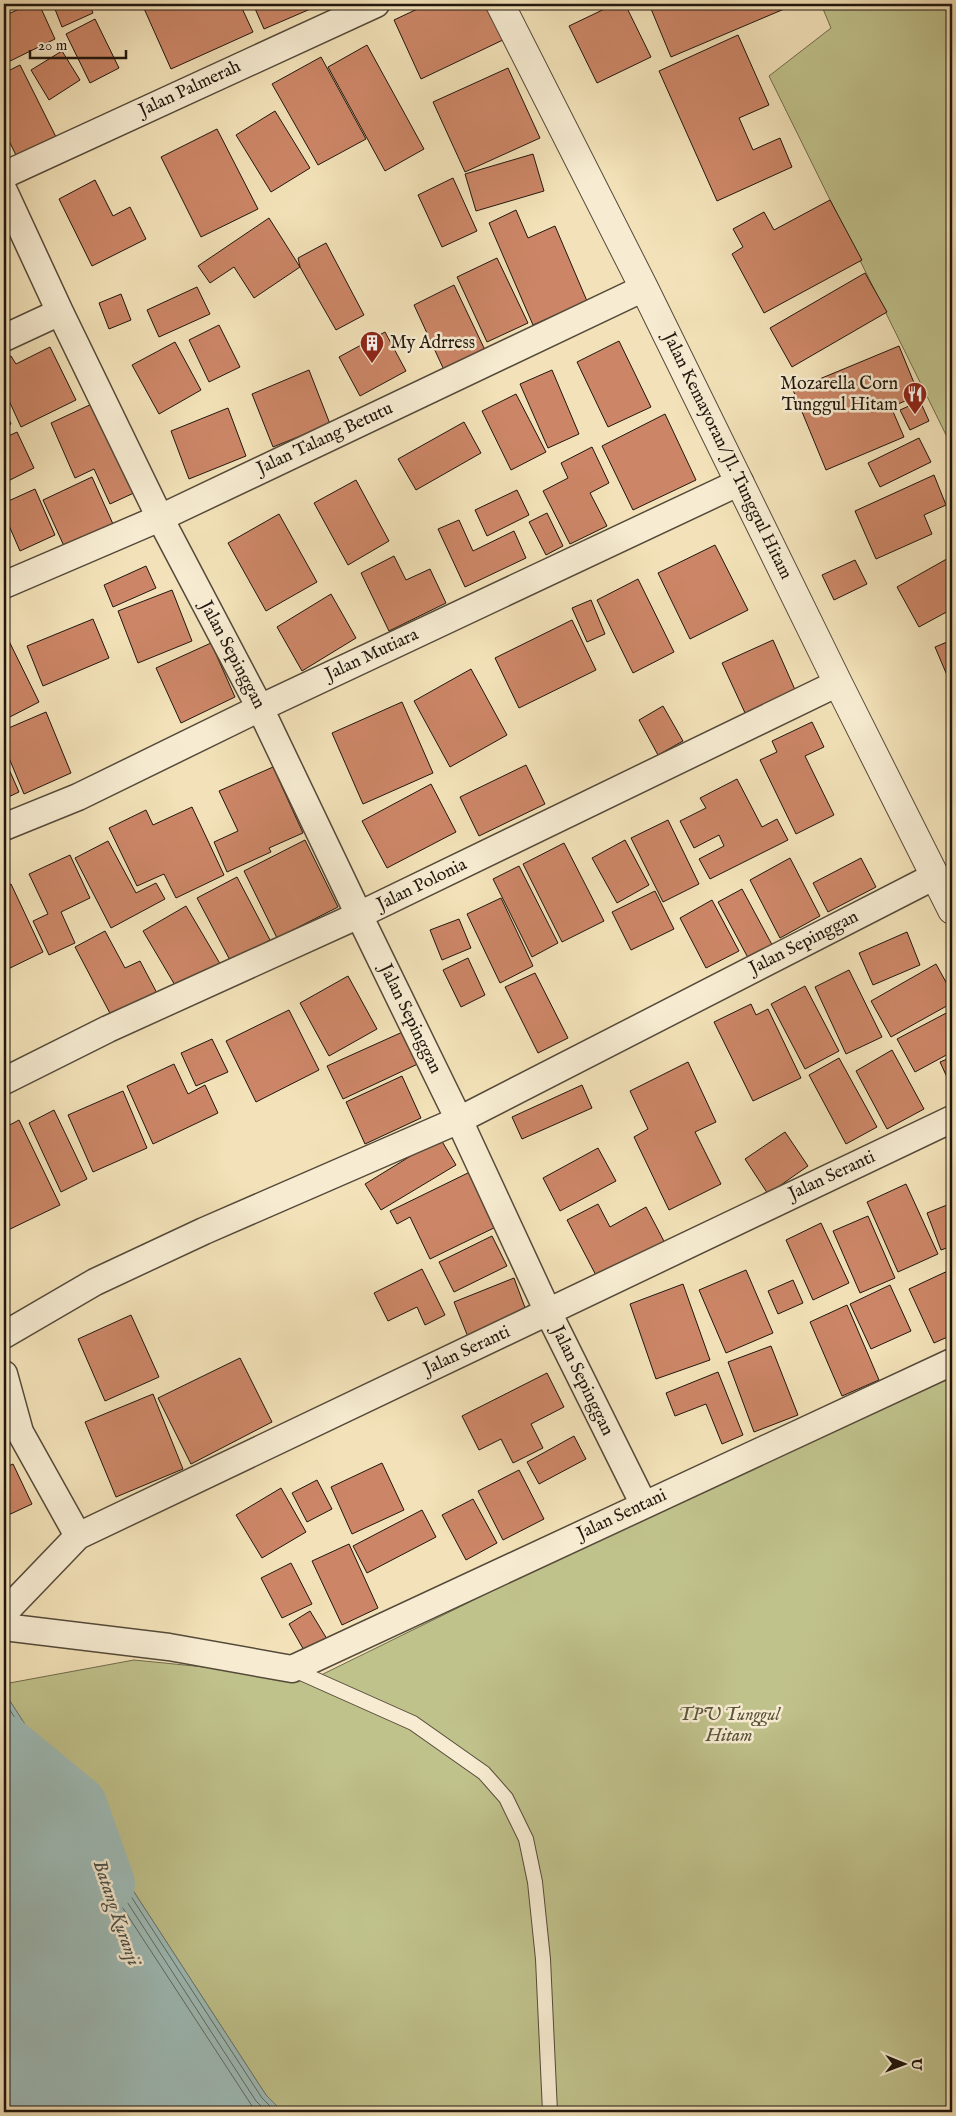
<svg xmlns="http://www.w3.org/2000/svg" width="956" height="2116" viewBox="0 0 956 2116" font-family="'IM FELL English',serif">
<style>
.green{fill:#c0c28c;stroke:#706c4d}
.water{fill:#9ebcb8;stroke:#6c7a74}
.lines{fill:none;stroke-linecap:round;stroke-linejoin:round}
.shore{stroke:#5f6a63;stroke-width:1}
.river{stroke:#9ebcb8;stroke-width:58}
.building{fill:#cc8667;stroke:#20170e}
.service-casing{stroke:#554a39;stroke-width:16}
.minor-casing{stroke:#554a39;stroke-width:29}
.tertiary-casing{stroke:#554a39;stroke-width:30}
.service{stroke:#f7ecd2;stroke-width:14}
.minor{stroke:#f7ecd2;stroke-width:26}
.tertiary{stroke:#f7ecd2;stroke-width:28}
.labels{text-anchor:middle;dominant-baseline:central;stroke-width:5;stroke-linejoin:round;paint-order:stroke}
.street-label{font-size:18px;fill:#20170e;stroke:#f7ecd2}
.poi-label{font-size:18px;fill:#20170e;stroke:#f7ecd2;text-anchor:start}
.park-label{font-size:18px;font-style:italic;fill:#58533a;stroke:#f7ecd2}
.water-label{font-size:19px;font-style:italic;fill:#4c514a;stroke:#f7ecd2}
</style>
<rect width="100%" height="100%" fill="#f3e2b9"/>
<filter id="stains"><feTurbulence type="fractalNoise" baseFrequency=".004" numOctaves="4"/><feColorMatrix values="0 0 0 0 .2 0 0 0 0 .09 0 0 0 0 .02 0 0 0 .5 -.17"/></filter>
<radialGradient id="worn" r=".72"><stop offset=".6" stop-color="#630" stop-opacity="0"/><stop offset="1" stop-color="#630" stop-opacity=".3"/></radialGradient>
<path class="green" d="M821,4H952V447L769,76L831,28Z
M952,1365V2112H283L266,2095L4,1692V1684L134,1660L315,1678Z"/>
<path class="water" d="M4,1692L266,2095L283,2112H4Z"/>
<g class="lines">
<path class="shore" d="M4,1701L262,2098L276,2112
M4,1712L256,2101L267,2112
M4,1726L256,2112"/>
<path class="river" d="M4,1744L78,1805L106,1884"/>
</g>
<path class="building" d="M30,4H39L55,39L4,64V16Z
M53,4H89L93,13L62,27Z
M142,4H240L253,32L171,69Z
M253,4H322L264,29Z
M428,4H488L505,39L421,79L394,20Z
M615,4H625L651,57L597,83L569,26Z
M649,4H796L671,57Z
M95,19L119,68L90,83L66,34Z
M738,35L769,105L739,118L753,150L780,138L792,167L717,201L659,71Z
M367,45L424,149L385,171L328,67Z
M62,51L80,80L49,100L31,70Z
M321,57L366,139L318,165L272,84Z
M20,65L56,137L17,157L4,131V73Z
M508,68L540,138L465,172L433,102Z
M275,111L310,168L271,192L236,135Z
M217,129L258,209L201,237L161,157Z
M533,154L544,191L476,211L465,174Z
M453,178L477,231L442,247L418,195Z
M95,180L113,216L130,207L146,239L92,266L59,199Z
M830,200L862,260L764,313L732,254L743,247L733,229L764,212L774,230Z
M516,210L528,238L555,226L587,301L533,325L489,223Z
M269,218L300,267L254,298L234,267L210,283L198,266Z
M326,243L364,315L336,330L300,267L298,258Z
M497,258L528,323L487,342L457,277Z
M865,273L887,312L792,367L770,328Z
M454,285L485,350L444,370L414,305Z
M197,287L210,314L159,337L147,310Z
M121,294L131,320L109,329L99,303Z
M219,325L240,367L209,382L189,340Z
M385,332L406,371L360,396L339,357Z
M619,341L651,407L608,427L577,362Z
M175,342L201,390L159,414L132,365Z
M899,346L919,395L891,407L904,437L826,470L793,390Z
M50,347L76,400L21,427L6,394L4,395V359L11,356L16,364Z
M309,370L330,424L273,447L252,394Z
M552,370L579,434L548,448L520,384Z
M516,394L546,452L511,470L482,411Z
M920,401L929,421L910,430L900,410Z
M96,402L136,492L110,504L94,469L75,478L51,423Z
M4,408L11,424L4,428Z
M228,408L246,456L189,479L171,431Z
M665,414L696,480L633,510L602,446Z
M464,422L481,453L416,490L398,459Z
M17,432L34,468L4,483V438Z
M919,438L931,462L880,487L868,463Z
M592,447L609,483L590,493L607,526L570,544L543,491L568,478L561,463Z
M934,475L946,505L924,515L932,534L876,559L855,511Z
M92,477L113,524L64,546L43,500Z
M356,480L389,541L348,565L314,503Z
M35,489L55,535L20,551L4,514V503Z
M517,490L529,515L487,536L475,510Z
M547,513L563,546L546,555L529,522Z
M279,514L317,582L266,611L228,543Z
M459,520L473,551L514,531L526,558L465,587L438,529Z
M715,545L748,610L690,639L658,573Z
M394,556L406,580L430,569L446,603L389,631L361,573Z
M952,556V609L919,627L897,587Z
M855,560L867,584L834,600L822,575Z
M146,566L156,588L113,607L104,585Z
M638,579L674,652L633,673L597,600Z
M172,590L192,641L138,663L118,611Z
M331,594L356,638L302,671L277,627Z
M591,600L605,634L587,642L572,608Z
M93,619L109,658L43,686L27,646Z
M572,620L596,670L519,708L495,658Z
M5,633L39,702L4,720V634Z
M773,640L796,692L746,715L722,663Z
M952,640V687L935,647Z
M211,643L235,697L181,723L156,668Z
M471,669L507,735L450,767L414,701Z
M402,702L433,773L363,804L332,733Z
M663,706L683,741L658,755L639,720Z
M46,712L71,773L24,794L4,746V730Z
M812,722L824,747L805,756L834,815L796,834L760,760L777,752L772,741Z
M4,758L19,792L4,799Z
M526,765L545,804L479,836L460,797Z
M273,767L303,833L269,848L271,852L227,872L214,842L238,831L219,791Z
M737,779L762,827L777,819L788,840L710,879L699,859L724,846L719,835L694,848L680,821L706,808L700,798Z
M431,784L456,832L387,868L362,821Z
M192,807L224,875L176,898L164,874L137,886L109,828L146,810L153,825Z
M668,820L699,884L663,902L631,838Z
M305,840L338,907L277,938L244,871Z
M625,840L649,885L617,903L592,858Z
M108,841L136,893L156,883L165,899L111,928L75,858Z
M564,843L604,921L562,942L523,864Z
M70,855L90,898L61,912L75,943L49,955L33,921L48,914L29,874Z
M790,858L820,916L780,938L750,880Z
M861,858L876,887L828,912L813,883Z
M519,866L558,943L532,957L493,879Z
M237,877L270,940L231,962L197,898Z
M11,884L43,952L8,969L4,960V887Z
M742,889L777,954L753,967L718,902Z
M655,891L674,929L631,950L612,912Z
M501,898L533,966L500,983L467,914Z
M712,900L739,951L706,968L680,918Z
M186,906L222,967L179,992L143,931Z
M459,919L471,948L442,960L430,930Z
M105,931L125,968L140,961L158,995L113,1019L75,947Z
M907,932L920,965L873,985L859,953Z
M468,958L485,995L461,1007L443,970Z
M936,964L952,993V1003L891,1037L871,1001Z
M849,970L882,1037L846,1054L815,987Z
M535,973L568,1038L538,1053L505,987Z
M348,976L377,1029L329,1056L300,1003Z
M805,986L839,1051L805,1069L771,1004Z
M751,1004L756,1015L768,1009L801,1078L753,1101L714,1022Z
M289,1010L319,1070L256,1102L226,1041Z
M952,1010V1052L915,1072L897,1039Z
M407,1030L422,1062L343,1099L327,1066Z
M212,1039L228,1072L196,1086L181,1053Z
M892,1050L924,1109L887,1129L856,1071Z
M952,1057V1088L940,1062Z
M839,1058L877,1127L846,1144L809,1075Z
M688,1062L716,1122L695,1132L721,1184L669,1210L634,1137L648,1129L630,1091Z
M174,1064L188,1094L205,1085L218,1113L153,1144L127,1086Z
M402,1076L421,1118L365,1144L346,1102Z
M582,1085L592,1108L522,1139L512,1117Z
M123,1091L147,1148L93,1172L68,1115Z
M54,1110L87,1179L61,1192L29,1123Z
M19,1120L60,1205L4,1232V1128Z
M785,1132L808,1166L768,1194L745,1159Z
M440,1138L456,1165L381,1210L365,1184Z
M598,1148L616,1181L560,1211L543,1178Z
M474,1170L500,1225L430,1259L410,1217L397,1224L390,1211Z
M906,1184L938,1254L898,1272L867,1202Z
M952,1203V1246L941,1250L927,1213Z
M598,1204L610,1227L646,1207L666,1245L599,1281L567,1220Z
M868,1216L895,1278L860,1293L833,1231Z
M821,1223L849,1283L813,1300L786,1240Z
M492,1236L507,1266L454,1292L439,1262Z
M422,1269L445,1315L425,1325L417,1307L388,1321L374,1293Z
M952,1269V1335L934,1343L909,1289Z
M746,1270L773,1333L726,1353L699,1290Z
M514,1278L527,1313L468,1337L454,1302Z
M793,1280L803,1303L778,1314L768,1291Z
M683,1284L710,1360L656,1379L630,1304Z
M890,1285L911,1331L871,1349L850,1304Z
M847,1305L879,1380L842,1396L810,1322Z
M131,1315L159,1377L105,1401L78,1339Z
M771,1346L798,1415L754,1432L728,1362Z
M240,1358L272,1422L191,1464L158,1398Z
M718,1372L743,1435L722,1444L706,1404L675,1416L666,1393Z
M547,1373L564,1407L531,1424L543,1448L513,1463L501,1439L479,1450L462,1416Z
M153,1394L183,1469L116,1497L85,1422Z
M574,1436L586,1459L539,1484L527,1462Z
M382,1463L404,1510L352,1534L331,1487Z
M13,1464L32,1504L4,1517V1468Z
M519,1470L544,1519L503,1540L478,1491Z
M317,1480L332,1509L307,1522L292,1493Z
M281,1488L306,1532L262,1558L236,1515Z
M473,1499L497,1543L466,1560L442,1515Z
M422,1510L436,1537L367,1573L353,1546Z
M349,1544L378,1608L342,1625L312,1561Z
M291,1563L312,1604L282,1618L261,1578Z
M310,1611L327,1639L305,1652L289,1624Z"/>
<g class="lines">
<defs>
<path id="service" d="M292,1669L413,1723L484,1773L506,1798L526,1839L535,1882L543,1959L550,2112"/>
<path id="minor" d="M4,175L376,4
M4,191L60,312L160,518L260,708L359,915L459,1120L548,1312L644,1505
M4,338L60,312
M4,585L160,518L644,288
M4,827L78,797L260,708L740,482
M4,1081L108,1029L359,915L838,683
M4,1335L95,1282L204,1231L459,1120L935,876
M4,1374L20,1432L78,1536
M4,1613L78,1536L952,1119
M4,1627L169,1647L292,1669L952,1362"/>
<path id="tertiary" d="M500,4L644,288L838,683L952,910"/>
</defs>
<use href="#service" class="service-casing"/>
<use href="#minor" class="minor-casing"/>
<use href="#tertiary" class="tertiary-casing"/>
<use href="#service" class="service"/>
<use href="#minor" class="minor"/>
<use href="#tertiary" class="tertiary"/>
</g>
<defs>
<symbol id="building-pin" viewBox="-11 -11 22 30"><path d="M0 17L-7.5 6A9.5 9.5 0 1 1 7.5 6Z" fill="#8f2418" stroke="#f7ecd2"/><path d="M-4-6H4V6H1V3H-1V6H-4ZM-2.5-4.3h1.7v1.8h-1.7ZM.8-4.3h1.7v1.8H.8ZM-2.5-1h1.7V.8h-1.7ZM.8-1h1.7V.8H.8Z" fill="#fff"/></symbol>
<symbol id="restaurant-pin" viewBox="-11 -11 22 30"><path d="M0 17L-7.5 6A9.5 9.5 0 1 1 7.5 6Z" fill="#8f2418" stroke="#f7ecd2"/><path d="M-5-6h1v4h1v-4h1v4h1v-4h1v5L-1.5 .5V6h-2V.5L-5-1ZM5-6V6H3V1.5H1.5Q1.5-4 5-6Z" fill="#fff"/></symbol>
</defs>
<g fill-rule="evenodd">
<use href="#building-pin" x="358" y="329" width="28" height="38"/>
<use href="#restaurant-pin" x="901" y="380" width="28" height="38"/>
</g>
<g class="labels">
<g class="street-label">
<text transform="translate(190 89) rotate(-25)">Jalan Palmerah</text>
<text transform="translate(325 439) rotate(-25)">Jalan Talang Betutu</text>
<text transform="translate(727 456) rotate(64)">Jalan Kemayoran/ Jl. Tunggul Hitam</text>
<text transform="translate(232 655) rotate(62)">Jalan Sepinggan</text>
<text transform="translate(372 655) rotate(-25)">Jalan Mutiara</text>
<text transform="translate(422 885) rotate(-26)">Jalan Polonia</text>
<text transform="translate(804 943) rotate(-27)">Jalan Sepinggan</text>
<text transform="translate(410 1019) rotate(64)">Jalan Sepinggan</text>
<text transform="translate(832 1176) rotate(-25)">Jalan Seranti</text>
<text transform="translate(467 1351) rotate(-25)">Jalan Seranti</text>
<text transform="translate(582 1381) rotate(64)">Jalan Sepinggan</text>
<text transform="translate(622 1515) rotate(-25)">Jalan Sentani</text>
</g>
<g class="poi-label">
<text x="390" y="343">My Adrress</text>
<text x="898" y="384" text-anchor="end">Mozarella Corn<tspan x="898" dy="21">Tunggul Hitam</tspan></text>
</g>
<g class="park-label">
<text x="729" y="1715">TPU Tunggul<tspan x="729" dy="21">Hitam</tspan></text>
</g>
<g class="water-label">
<text transform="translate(116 1913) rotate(71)">Batang Kuranji</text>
</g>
</g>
<rect width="956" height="2116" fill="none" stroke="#f3e2b9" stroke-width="20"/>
<rect x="5" y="5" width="946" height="2106" fill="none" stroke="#20170e" stroke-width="2.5"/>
<rect x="10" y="10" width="936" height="2096" fill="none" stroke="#20170e"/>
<g transform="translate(904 2064) rotate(91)" stroke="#f7ecd2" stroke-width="4" paint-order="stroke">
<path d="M0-4L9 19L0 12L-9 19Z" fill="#20170e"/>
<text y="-8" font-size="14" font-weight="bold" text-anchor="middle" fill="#20170e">U</text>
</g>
<path d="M30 50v8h96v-8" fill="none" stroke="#20170e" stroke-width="2.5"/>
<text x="38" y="50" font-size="15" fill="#20170e" stroke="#f7ecd2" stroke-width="4" paint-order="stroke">20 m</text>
<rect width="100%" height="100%" filter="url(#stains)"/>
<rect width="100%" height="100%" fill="url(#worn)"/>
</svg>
